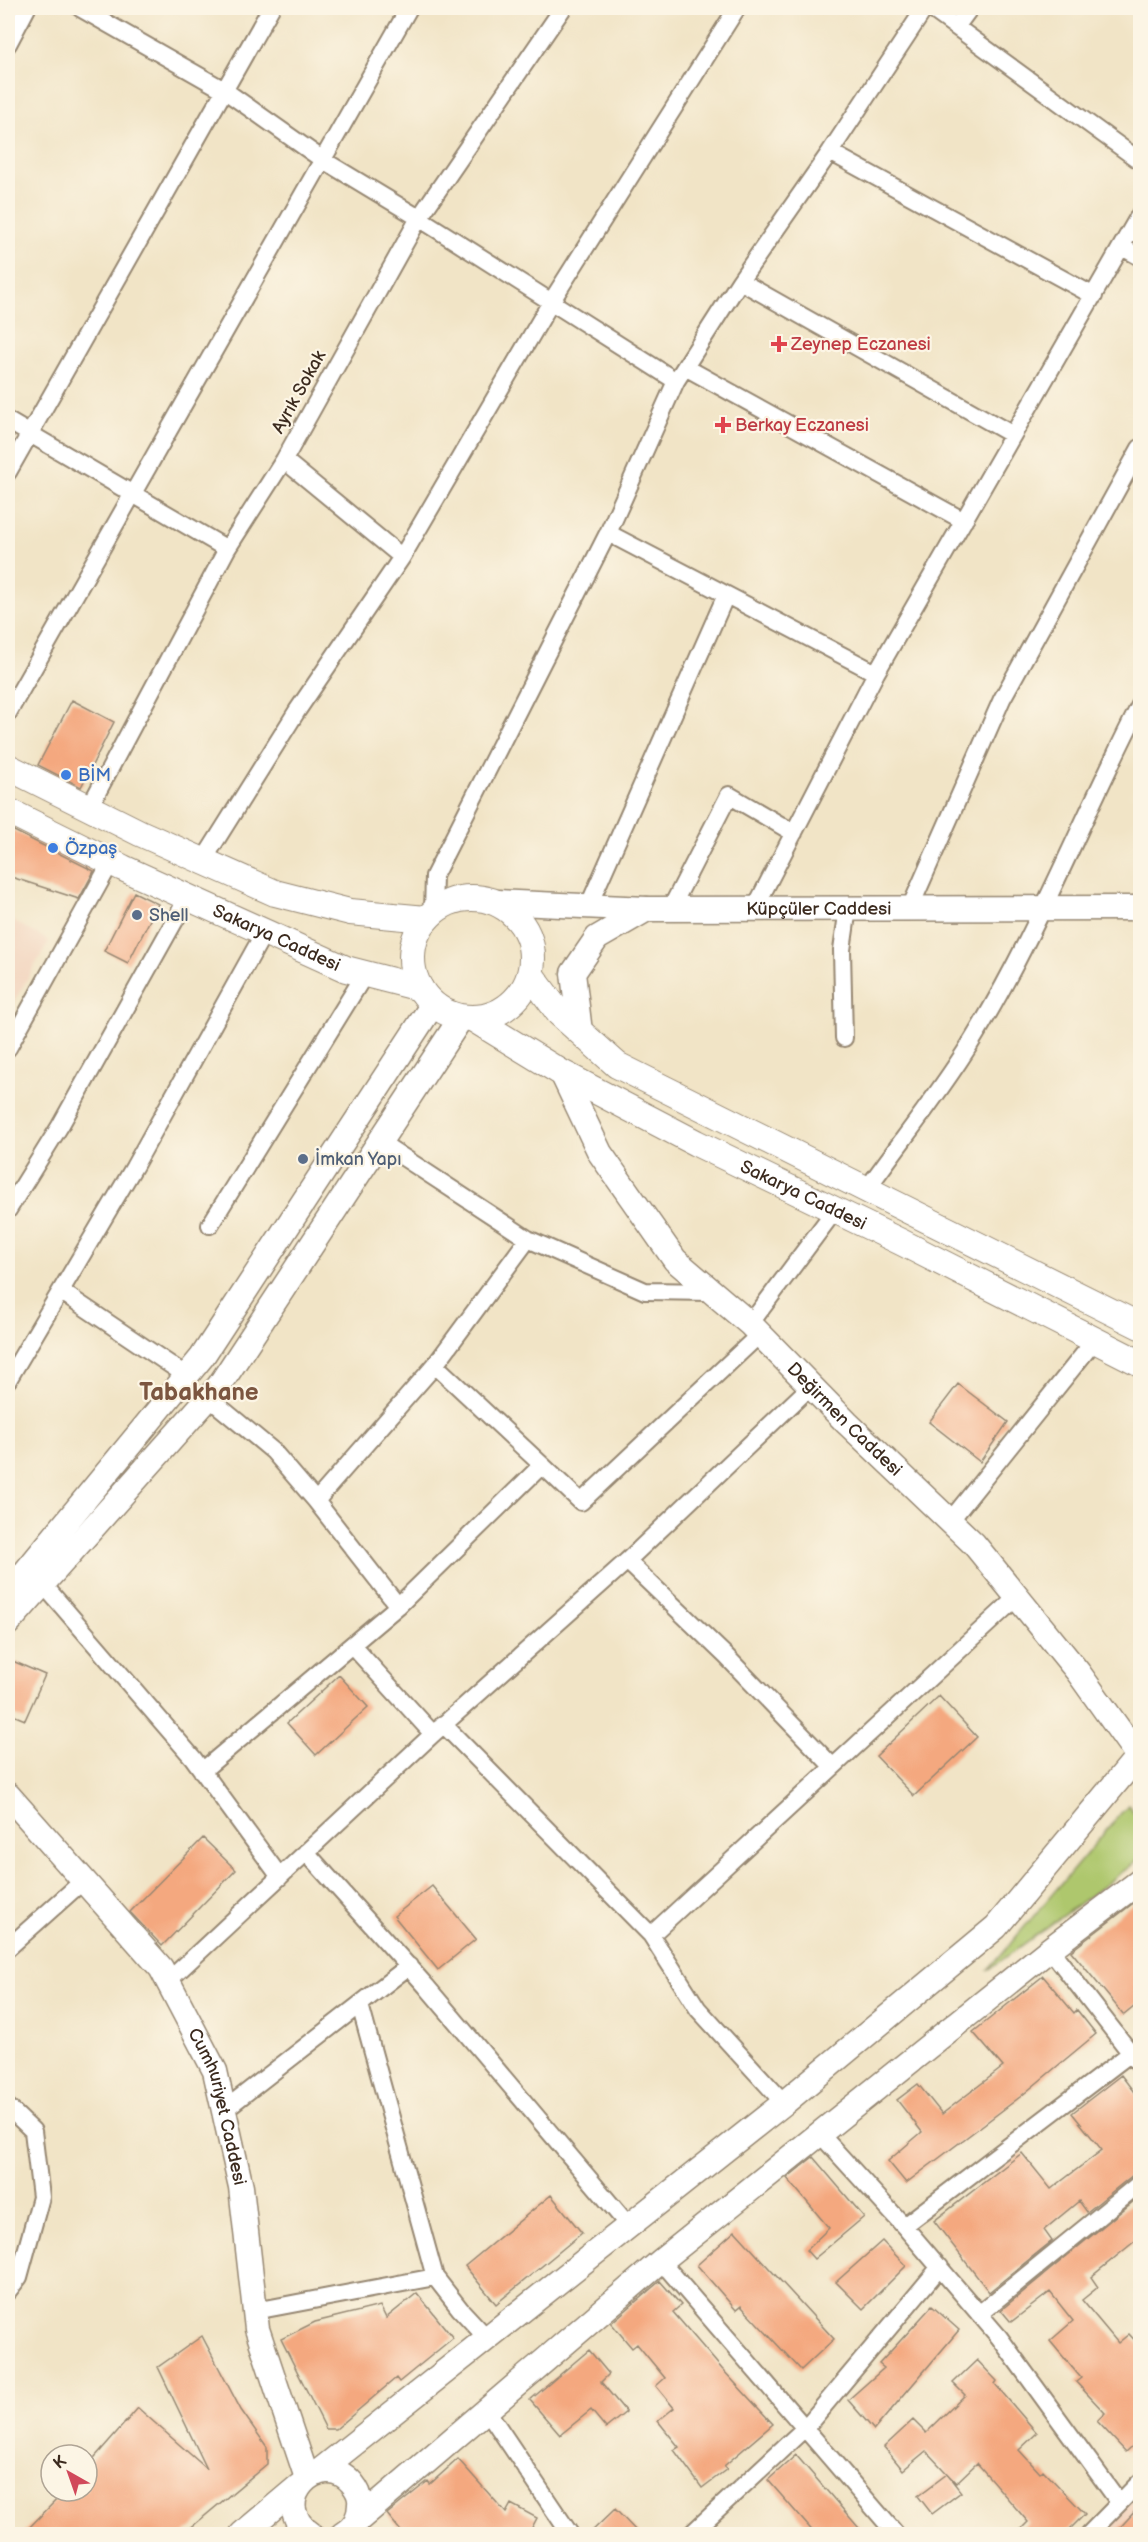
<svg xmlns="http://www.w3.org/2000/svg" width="1148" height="2542" viewBox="0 0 1148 2542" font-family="'Balsamiq Sans',sans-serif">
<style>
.built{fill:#f2d4be}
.green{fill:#aec76d;stroke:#747846;stroke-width:1.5}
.building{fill:#f4a87f}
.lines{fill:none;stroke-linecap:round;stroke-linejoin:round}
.street-casing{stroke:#968772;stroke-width:20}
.secondary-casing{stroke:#968772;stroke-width:27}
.primary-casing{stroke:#968772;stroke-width:28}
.street{stroke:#fff;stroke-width:16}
.secondary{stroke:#fff;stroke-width:24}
.primary{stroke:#fff;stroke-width:26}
.health-dot{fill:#e0444e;stroke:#fcf5e5;stroke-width:2}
.shop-dot{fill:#3f7fe0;stroke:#fcf5e5;stroke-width:2}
.service-dot{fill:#5c6f8a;stroke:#fcf5e5;stroke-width:2}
.labels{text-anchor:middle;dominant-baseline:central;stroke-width:4.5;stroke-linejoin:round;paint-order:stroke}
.health-label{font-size:18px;fill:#be3a42;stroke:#fcf5e5;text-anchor:start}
.street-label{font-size:18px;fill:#3b2a1e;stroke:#fcf5e5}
.shop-label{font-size:18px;fill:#366cbe;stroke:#fcf5e5;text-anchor:start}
.service-label{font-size:18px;fill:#4e5e75;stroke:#fcf5e5;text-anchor:start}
.district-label{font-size:24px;font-weight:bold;fill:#7c5640;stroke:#fcf5e5}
</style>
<rect width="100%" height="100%" fill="#fcf5e5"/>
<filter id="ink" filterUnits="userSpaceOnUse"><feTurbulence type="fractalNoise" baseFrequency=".0167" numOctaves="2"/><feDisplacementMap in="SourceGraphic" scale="12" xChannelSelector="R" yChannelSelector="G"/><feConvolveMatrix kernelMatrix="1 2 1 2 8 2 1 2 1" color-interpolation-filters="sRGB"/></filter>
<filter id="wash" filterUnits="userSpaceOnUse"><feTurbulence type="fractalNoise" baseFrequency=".008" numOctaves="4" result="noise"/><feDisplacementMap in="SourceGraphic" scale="24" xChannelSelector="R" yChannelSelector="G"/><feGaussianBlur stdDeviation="1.35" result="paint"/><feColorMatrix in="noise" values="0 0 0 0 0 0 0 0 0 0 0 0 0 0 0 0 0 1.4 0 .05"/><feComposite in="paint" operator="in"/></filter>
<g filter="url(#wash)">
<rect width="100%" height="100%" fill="#f1e4c6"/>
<path class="built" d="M8,918L49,941L8,1012Z
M1140,2491V2534H1099Z"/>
<path class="green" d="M1128,1805L1140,1820V1859L987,1971Z"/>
<g id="blocks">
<path class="building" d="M72,700L114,722L81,787L38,765Z
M12,830L94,871L79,899L8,876V839Z
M134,892L158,904L128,963L104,951Z
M958,1384L1008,1422L980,1462L929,1422Z
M8,1659L45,1675L25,1720L8,1713Z
M339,1675L368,1707L316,1755L287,1723Z
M939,1696L977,1737L914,1796L876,1756Z
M203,1838L236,1870L162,1946L130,1912Z
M432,1886L476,1939L438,1970L394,1916Z
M1140,1898V2002L1124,2015L1071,1951Z
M1043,1976L1074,2013L1077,2010L1096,2034L1020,2097L906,2183L888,2161L922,2132L897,2100L918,2084L942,2114L1003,2067L973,2032Z
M1121,2075L1140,2100V2173L1133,2175L1087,2212L1079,2201L1044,2230L1052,2241L989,2292L934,2221L1022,2153L1051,2189L1102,2150L1072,2113Z
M813,2157L864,2217L814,2259L806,2250L829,2228L787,2178Z
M551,2195L582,2233L496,2304L465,2266Z
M1140,2196V2237L1091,2277L1098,2287L1082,2300L1118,2343L1129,2334L1140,2346V2439L1126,2452L1097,2421L1105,2413L1076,2382L1081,2378L1050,2341L1073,2321L1050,2292L1011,2322L1001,2310Z
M735,2231L834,2339L801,2370L741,2306L736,2310L697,2265Z
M882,2241L906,2266L863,2309L836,2282Z
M660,2281L681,2305L673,2312L722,2369L773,2424L724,2466L727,2469L702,2488L674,2450L679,2447L658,2421L674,2408L656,2386L665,2378L637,2344L632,2348L611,2323Z
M417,2293L453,2338L399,2382L396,2378L336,2429H326L281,2339L315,2322L380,2306L386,2318Z
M932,2306L959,2330L874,2430L848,2400L884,2368L879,2364Z
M202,2336L241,2410L267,2447V2464L182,2535H22L65,2491H87V2466L138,2408L207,2469L158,2367Z
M589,2350L609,2374L601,2382L626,2412L606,2428L591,2410L560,2435L530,2400Z
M977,2360L997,2381L995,2384L1037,2433L1019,2450L1040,2473L1043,2470L1085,2514L1064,2535H1015L1028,2522L977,2463L956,2483L926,2451L903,2470L884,2447L913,2420L926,2433L965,2395L953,2383Z
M796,2455L865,2535H816L768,2480Z
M458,2459L506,2513L511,2504L537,2518L528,2535H404L387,2514L428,2481L430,2484Z
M947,2474L961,2492L932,2514L918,2496Z
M1140,2506V2535H1113Z
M615,2509L640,2535H588Z"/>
</g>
</g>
<g filter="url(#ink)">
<use href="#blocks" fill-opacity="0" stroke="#968772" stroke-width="1.5"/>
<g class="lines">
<defs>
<path id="street" d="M80,8L224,90L323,160L419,218L676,381
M930,8L1140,161
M956,27L970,8
M8,44L27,8
M830,152L1094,296
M1122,247L1140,257
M740,281L1013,435
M685,367L964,521
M8,421L227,549
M284,460L402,557
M8,472L271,8
M608,533L876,673
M8,713L409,8
M89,808L227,549L284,460L419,218L563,8
M203,861L297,711L402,557L551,302L737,8
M588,907L726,595
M671,908L729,795L794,833
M755,908L876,673L1140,214
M910,908L1002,699L1140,448
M433,911L434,876L608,533L676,381L740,281L830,152L925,8
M844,1038L842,950L848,908
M8,1048L111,862
M380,1142L528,1239L645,1291L712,1292
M867,1189C901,1141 939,1094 970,1044C1037,936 1082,817 1140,705
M8,1210L60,1126L188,897
M210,1225L365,974
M62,1292L187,1376
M750,1324L835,1210
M435,1365L542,1465
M8,1380L134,1167L265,931
M209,1398L273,1451L316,1501L398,1606
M316,1501L435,1365L528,1239
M950,1521L1095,1340
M627,1561L726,1656L833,1767
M43,1584L193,1758L280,1877
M352,1645L433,1734
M443,1724L651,1935L698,2009L784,2103
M202,1771L398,1606L542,1465L581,1502L760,1334
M306,1852L426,1986L629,2226
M651,1935L1017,1597
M8,1948L84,1880
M1050,1949L1140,2065
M168,1981L433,1734L627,1561L811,1386
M360,2005L435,2277L460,2309L487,2338
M8,2107L33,2131L41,2197L19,2277L8,2291
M224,2110L409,1966
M820,2134L904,2226L999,2337L1119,2502
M904,2226L1140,2046
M661,2261L896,2534
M255,2311L435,2277
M979,2314L1140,2183
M486,2409L570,2534
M691,2534L806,2427L940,2267
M1089,2534L1140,2482"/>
<g id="secondary">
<path id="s1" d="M497,902L647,909L1140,908"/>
<path d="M580,1032L573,973L597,938L647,909"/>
<path id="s2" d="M562,1073L600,1153L675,1260L750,1324L847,1423L974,1544L1078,1672L1140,1759"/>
<path d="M8,1593L202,1357L433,1004"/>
<path d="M8,1623L219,1386L461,1018"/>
<path id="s3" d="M8,1795L161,1968L215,2071L241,2187L257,2329L307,2478"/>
<path d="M317,2473L784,2103L996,1927L1138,1756"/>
<path d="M356,2522L661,2261L1050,1949L1140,1881"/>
<path d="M242,2534L299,2486"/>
<path d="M311,2534C265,2503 321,2446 352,2483C357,2489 361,2496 360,2504C360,2518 354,2528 343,2534"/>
</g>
<g id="primary">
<path d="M8,767L140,833L275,893L350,912L426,919"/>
<path id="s4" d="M8,811L123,868L346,969L420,988"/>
<circle cx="472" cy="958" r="60"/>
<path d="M531,975L559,1013L617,1065L1140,1326"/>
<path id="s5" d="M472,1018L562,1073L696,1143L901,1242L1140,1363"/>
</g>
</defs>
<use href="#street" class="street-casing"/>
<use href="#secondary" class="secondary-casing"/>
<use href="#primary" class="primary-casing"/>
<use href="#street" class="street"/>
<use href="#secondary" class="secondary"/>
<use href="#primary" class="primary"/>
</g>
</g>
<g class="health-dot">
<path d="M776 335h6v6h6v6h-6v6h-6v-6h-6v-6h6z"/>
<path d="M720 416h6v6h6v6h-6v6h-6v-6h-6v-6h6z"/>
</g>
<g class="shop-dot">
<circle cx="66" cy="775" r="6"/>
<circle cx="53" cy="848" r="6"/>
</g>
<g class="service-dot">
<circle cx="137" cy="915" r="6"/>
<circle cx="303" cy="1159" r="6"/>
</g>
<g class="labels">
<g class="health-label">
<text x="791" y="344">Zeynep Eczanesi</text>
<text x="735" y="425">Berkay Eczanesi</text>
</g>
<g class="street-label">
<text transform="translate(299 392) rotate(-61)">Ayrık Sokak</text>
<text stroke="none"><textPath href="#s1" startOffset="322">Küpçüler Caddesi</textPath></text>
<text stroke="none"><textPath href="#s4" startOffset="297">Sakarya Caddesi</textPath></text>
<text stroke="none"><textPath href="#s5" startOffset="376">Sakarya Caddesi</textPath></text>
<text stroke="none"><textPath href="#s2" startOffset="452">Değirmen Caddesi</textPath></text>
<text stroke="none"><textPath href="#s3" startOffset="382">Cumhuriyet Caddesi</textPath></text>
</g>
<g class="shop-label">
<text x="78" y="775">BİM</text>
<text x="65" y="848">Özpaş</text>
</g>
<g class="service-label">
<text x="149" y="915">Shell</text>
<text x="315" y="1159">İmkan Yapı</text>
</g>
<g class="district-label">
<text x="199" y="1392">Tabakhane</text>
</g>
</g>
<rect width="1148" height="2542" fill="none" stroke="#fcf5e5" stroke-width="30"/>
<g transform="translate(69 2473) rotate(320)"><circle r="28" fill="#fcf5e5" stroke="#afa495" stroke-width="1.5"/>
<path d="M0-4.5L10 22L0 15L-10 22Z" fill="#d1495b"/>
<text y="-9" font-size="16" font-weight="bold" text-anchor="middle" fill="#3b2a1e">K</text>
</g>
</svg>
